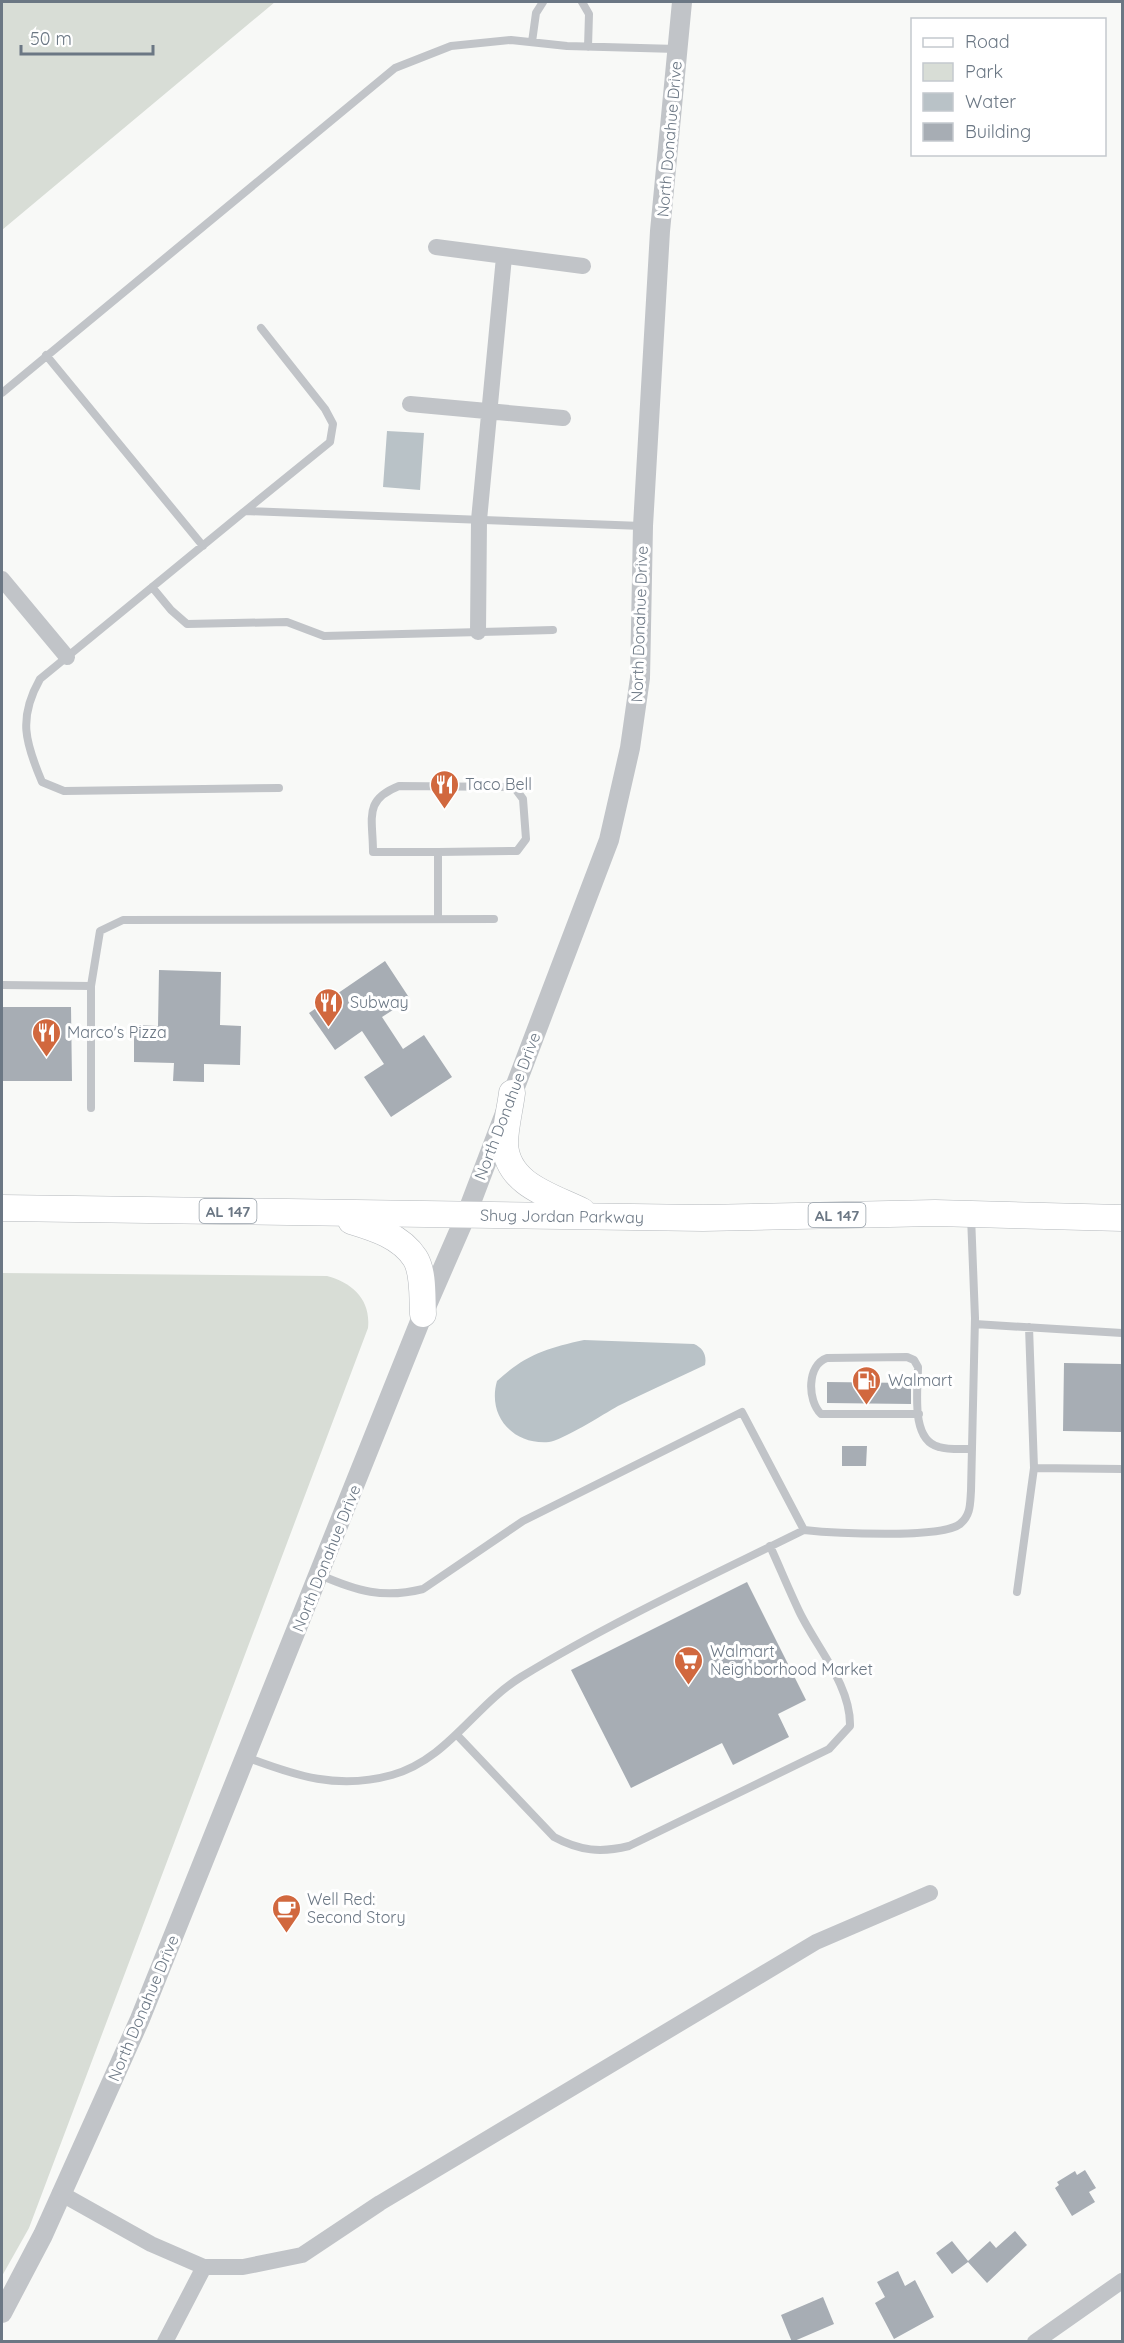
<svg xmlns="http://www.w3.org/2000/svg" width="1124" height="2343" viewBox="0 0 1124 2343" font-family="Quicksand,sans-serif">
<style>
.green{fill:#d8ddd6}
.water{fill:#b9c2c7}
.building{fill:#a7adb4}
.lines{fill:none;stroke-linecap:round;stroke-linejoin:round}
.primary-casing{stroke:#b4b8bc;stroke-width:27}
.service{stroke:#c1c4c8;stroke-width:8}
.minor{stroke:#c1c4c8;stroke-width:16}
.tertiary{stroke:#c1c4c8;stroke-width:20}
.primary{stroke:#fff;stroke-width:26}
.labels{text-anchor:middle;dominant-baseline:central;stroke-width:6;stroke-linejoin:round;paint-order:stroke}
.shield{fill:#fff;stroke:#97a0a9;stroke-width:1.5}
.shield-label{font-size:15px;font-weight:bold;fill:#6b7784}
.street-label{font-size:16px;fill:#6b7784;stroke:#fff}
.poi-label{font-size:16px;fill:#6b7784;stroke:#fff;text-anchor:start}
</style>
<rect width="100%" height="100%" fill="#f8f9f7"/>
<path class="green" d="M2,2H275L2,230Z
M2,1273L327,1276C353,1283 371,1300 368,1328L29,2228L2,2276Z"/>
<path class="water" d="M387,431L424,433L420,490L383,487Z
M584,1340L694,1344C703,1348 707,1355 705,1365C676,1379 646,1392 618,1406C604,1414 561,1441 549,1442C513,1445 487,1416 497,1381C525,1355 547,1348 584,1340Z"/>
<path class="building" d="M385,961L410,999L382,1017L403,1049L424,1035L452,1077L391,1117L364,1077L384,1064L362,1031L335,1050L309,1013Z
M159,970L221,972L220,1025L241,1026L240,1065L204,1064V1082L173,1081L174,1063L134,1062V1025L158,1026Z
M2,1007H71L72,1081H2Z
M1064,1363L1122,1364V1432L1063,1431Z
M827,1382L911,1383V1404L827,1403Z
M842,1446H867L866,1466H842Z
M747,1582L806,1700L778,1714L789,1737L733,1765L722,1743L631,1788L571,1670Z
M1085,2170L1096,2188L1089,2192L1095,2202L1072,2216L1055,2188L1059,2185L1057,2182L1075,2171L1077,2175Z
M1015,2231L1027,2245L987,2283L968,2262L952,2274L936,2253L952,2241L968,2261L990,2241L996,2248Z
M898,2271L905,2286L915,2280L934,2317L894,2339L875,2303L885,2297L877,2282Z
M823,2297L834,2324L792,2342L781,2315Z"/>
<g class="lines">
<defs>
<g id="primary">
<path d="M512,1093C510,1109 505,1128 505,1144C507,1185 552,1196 582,1211"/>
<path id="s1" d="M2,1208L703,1218L935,1213L1122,1218"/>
<path d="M351,1221C374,1228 401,1236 415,1258C424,1272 422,1298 423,1314"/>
</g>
</defs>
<use href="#primary" class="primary-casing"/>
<path class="service" d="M582,2L589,14L588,47
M532,42L536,13L543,2
M46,355L203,546
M2,393L395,68L451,46L511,40L567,46L677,49
M245,511L330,442L333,424L325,409L261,328
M152,587L171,610L187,624L287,622L324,636L553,630
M279,788L64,791L42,782C25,742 18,718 40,679L245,511L642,526
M438,919V852L517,851L526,839L523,799L514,787L399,786C363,800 373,818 373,852H438
M2,985L91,986
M91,1108V986L100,931L123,920L494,919
M975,1324L1122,1333
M919,1414H821C807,1400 807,1365 827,1358L907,1357L914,1360L918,1367C918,1389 910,1440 939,1447C949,1450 961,1449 972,1449
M1034,1468L1122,1469
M320,1575C357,1591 383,1599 423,1589L523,1521L742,1412L804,1530
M1017,1592L1034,1468L1029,1327
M458,1736L554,1837C580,1851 601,1853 629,1846L829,1749L850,1726C851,1685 816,1647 799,1611C789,1590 780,1568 770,1546
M246,1757C296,1776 338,1790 392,1775C448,1759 474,1706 521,1677C611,1622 709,1577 804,1530C831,1533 941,1539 960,1524C971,1515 970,1504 971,1491L975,1318L971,1216"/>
<path class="minor" d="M436,247L583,266
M410,404L563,418
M2,579L67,657
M478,632L479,520L504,257
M60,2193L151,2244L204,2267H243L302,2255L380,2203L816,1942L930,1893
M165,2342L204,2267
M1035,2342L1122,2281"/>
<path class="tertiary" d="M2,2313L43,2235L140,2019L423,1314L467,1213L609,840L630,748L640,678L643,526L660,231L682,2"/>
<use href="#primary" class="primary"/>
</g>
<defs>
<symbol id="restaurant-pin" viewBox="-11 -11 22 30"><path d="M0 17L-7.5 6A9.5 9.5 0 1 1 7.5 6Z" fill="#d1683e" stroke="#fff"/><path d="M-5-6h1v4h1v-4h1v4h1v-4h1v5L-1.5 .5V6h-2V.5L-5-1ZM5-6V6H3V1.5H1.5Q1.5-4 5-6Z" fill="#fff"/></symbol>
<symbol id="fuel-pin" viewBox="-11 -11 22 30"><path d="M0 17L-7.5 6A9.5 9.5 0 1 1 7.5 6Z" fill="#d1683e" stroke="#fff"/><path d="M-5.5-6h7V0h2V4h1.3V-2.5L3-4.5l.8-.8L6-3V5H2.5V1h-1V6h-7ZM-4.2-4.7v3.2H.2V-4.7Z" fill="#fff"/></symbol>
<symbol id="supermarket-pin" viewBox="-11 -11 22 30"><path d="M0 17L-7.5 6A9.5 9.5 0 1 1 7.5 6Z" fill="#d1683e" stroke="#fff"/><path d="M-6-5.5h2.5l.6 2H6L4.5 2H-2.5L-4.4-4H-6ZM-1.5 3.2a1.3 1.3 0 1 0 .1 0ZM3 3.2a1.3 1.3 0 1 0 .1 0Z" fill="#fff"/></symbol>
<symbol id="cafe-pin" viewBox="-11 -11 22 30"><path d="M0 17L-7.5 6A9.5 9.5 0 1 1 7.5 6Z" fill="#d1683e" stroke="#fff"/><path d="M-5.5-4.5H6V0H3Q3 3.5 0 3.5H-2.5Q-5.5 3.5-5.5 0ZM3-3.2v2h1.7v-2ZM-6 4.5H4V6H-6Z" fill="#fff"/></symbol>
</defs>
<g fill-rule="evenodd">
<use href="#restaurant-pin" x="428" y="768" width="33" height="45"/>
<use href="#restaurant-pin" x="312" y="986" width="33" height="45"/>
<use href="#restaurant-pin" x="30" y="1016" width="33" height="45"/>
<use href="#fuel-pin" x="850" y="1364" width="33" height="45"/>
<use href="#supermarket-pin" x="672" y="1644" width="33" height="45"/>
<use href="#cafe-pin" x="270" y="1892" width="33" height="45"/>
</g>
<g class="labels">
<g class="shield">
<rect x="199.5" y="1199" width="57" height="24" rx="4.5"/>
<rect x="808.5" y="1203" width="57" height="24" rx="4.5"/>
</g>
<g class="shield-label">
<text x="228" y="1211">AL 147</text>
<text x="837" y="1215">AL 147</text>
</g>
<g class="street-label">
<text transform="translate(669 139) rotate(-85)">North Donahue Drive</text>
<text transform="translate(639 624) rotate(-88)">North Donahue Drive</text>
<text transform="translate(507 1106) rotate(-69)">North Donahue Drive</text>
<text stroke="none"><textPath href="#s1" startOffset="560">Shug Jordan Parkway</textPath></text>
<text transform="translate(326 1558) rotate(-68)">North Donahue Drive</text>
<text transform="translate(143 2008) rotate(-67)">North Donahue Drive</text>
</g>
<g class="poi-label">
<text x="465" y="784">Taco Bell</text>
<text x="350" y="1002">Subway</text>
<text x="67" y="1032">Marco's Pizza</text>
<text x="888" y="1380">Walmart</text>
<text x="710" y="1651">Walmart<tspan x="710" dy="18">Neighborhood Market</tspan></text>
<text x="307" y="1899">Well Red:<tspan x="307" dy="18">Second Story</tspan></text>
</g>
</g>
<rect width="1124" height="2343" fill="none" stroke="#6b7784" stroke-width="6"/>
<rect x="911" y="18" width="195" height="138" fill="#ffffff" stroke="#c4c9ce" stroke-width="1.5"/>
<rect x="923" y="38" width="30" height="9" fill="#ffffff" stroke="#c4c9ce" stroke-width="1.5"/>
<text x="965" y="48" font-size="18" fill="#6b7784">Road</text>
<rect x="923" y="63" width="30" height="18" fill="#d8ddd6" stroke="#c4c9ce" stroke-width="1.5"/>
<text x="965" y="78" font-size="18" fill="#6b7784">Park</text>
<rect x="923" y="93" width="30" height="18" fill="#b9c2c7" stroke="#c4c9ce" stroke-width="1.5"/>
<text x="965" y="108" font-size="18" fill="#6b7784">Water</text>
<rect x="923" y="123" width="30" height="18" fill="#a7adb4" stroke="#c4c9ce" stroke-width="1.5"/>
<text x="965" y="138" font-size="18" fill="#6b7784">Building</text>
<path d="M21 45v9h132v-9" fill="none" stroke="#6b7784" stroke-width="3"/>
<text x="30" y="45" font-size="18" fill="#6b7784" stroke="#ffffff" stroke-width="4.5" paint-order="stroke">50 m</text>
</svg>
